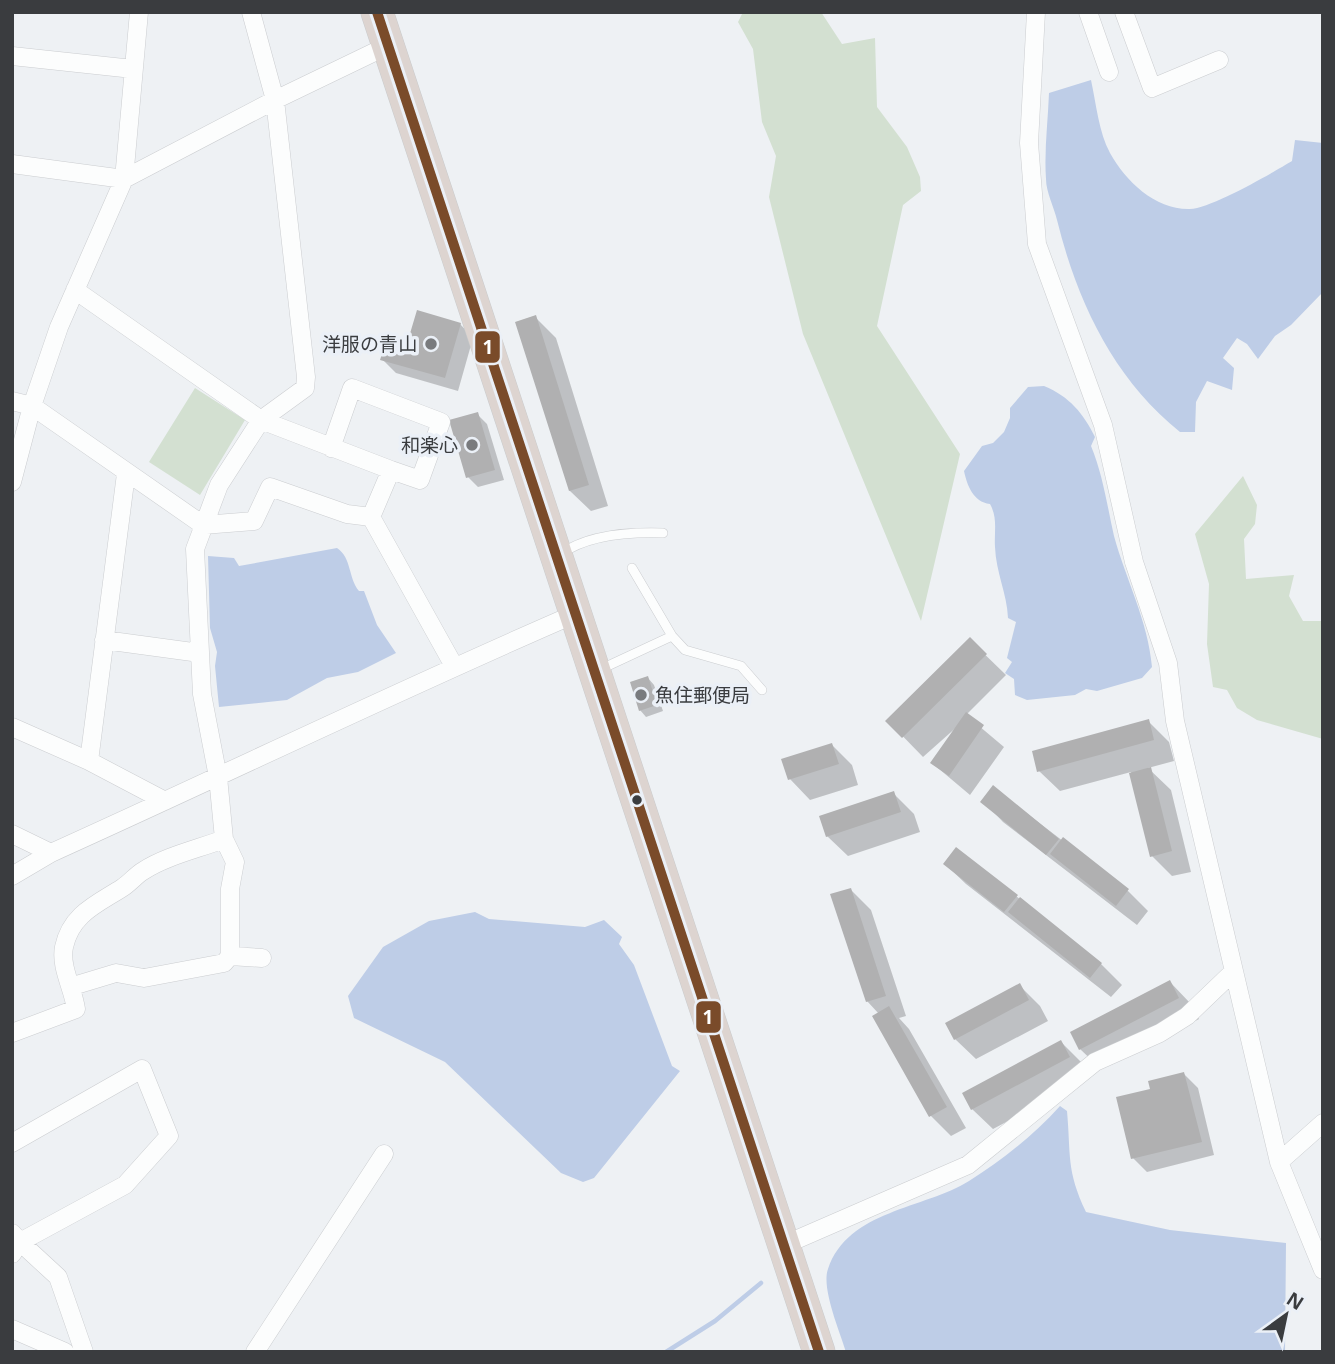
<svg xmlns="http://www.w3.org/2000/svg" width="1335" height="1364" viewBox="0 0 1335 1364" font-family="'Open Sans','Noto Sans JP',sans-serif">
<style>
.green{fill:#d3e0d1}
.water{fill:#becde7}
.shadow{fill:#0003}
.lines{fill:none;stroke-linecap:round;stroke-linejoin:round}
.stream{stroke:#becde7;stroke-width:4.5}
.building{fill:#b0b0b1}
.lane-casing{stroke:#cbcdd0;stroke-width:10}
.street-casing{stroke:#cbcdd0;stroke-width:19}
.highway-casing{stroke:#cacccd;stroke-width:33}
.lane{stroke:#fcfdfd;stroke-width:9}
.street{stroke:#fcfdfd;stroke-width:18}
.highway{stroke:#ddd4d0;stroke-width:32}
.bus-1-casing{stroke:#ebf0f7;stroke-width:16}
.bus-1{stroke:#7a4b2a;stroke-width:10}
.poi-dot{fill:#797b7e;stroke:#ebf0f7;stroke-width:2.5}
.bus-dot{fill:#3a3c3f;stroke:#ebf0f7;stroke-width:2.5}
.labels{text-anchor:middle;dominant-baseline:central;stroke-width:7;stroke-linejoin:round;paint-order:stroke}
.poi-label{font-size:19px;fill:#3a3c3f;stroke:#ebf0f7;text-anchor:end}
.line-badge{stroke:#ebf0f7;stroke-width:2.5}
.badge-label{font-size:19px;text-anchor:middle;font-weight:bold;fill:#fff}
</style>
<rect width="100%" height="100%" fill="#eef1f4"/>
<path class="green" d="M743,12H821L842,44L875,38L877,107L907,147L920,177L921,191L903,205L877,326L960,454L921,621L803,334L769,197L776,156L762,122L753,49L738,22Z
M195,388L245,420L200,495L149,462Z
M1243,476L1257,505L1255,524L1244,539L1246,579L1294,575L1289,596L1303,621H1323V739L1257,720L1237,708L1227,690L1213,687L1207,644L1209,584L1195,534Z"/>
<path class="water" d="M1091,80C1096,103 1099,133 1110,153C1126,182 1156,210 1190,209C1212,208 1272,173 1292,161L1295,140L1323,143V292L1291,325L1275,336L1258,359L1247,344L1237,338L1223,358L1234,368L1232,390L1207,381L1196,402L1195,432H1180C1113,378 1077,301 1057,220C1054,207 1046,192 1046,179C1044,151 1048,121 1049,93Z
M1044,386C1070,397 1083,413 1095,437L1091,446C1103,475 1107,505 1114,536C1126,580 1148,621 1152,667L1142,678L1097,691L1086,689L1075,695L1027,700L1015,695L1014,679L1005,673L1012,662L1007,658L1016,622L1008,618C1007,593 996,573 995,547C994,532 998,518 990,504C973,502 967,485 964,471L982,446L993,443L1004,432L1010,418V408L1028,387Z
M337,548C352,558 348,578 359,591H364L377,625L396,653L358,672L327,678L287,700L219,707L215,666L217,652L210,628L208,556L234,558L239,566Z
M475,912L489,919L585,927L604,920L622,937L619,944L634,965L672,1066L680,1071L594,1178L583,1182L561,1173L445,1062L354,1018L348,996L383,947L429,921Z
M1060,1106L1067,1111C1071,1155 1066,1170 1086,1212L1170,1230L1286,1243L1285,1352H846C840,1332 821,1288 828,1269C848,1210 924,1209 969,1181C1002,1160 1034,1135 1060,1106Z"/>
<path class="shadow" d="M535,317L556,338L608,506L591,511L570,491Z
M460,324L473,338L458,391L396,373L382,359Z
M477,414L487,424L504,480L478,487L468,477Z
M970,640L1006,675L966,715L1004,747L970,795L932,763L959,725L923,757L888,721Z
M648,678L654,685L663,711L646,717L640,710Z
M1148,721L1169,742L1174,761L1148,768L1171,790L1191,872L1172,876L1152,856L1131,772L1060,791L1039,771Z
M832,745L852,765L858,785L810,800L790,779Z
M994,788L1128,891L1148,911L1137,925L1003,822L983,801Z
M893,793L914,814L920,832L848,856L827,836Z
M945,864L1016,896L1101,964L1122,985L1111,997L966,884Z
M851,890L871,910L906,1016L899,1018L909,1029L966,1128L951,1136L931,1116L879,1014L867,1001Z
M1170,982L1190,1003L1199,1019L1101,1069L1080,1049Z
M1019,985L1040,1006L1048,1021L976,1059L955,1039Z
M1061,1042L1081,1062L1089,1078L993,1129L972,1109Z
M1184,1074L1198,1088L1214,1155L1147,1172L1133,1158L1152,1090Z"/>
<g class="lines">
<path class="stream" d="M666,1352L715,1321L761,1283"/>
</g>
<path class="building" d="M417,310L461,323L445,378L380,360L386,341L406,347Z
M536,315L589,485L569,491L515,322Z
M478,412L495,470L466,478L449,420Z
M970,637L987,654L902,738L885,721Z
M648,676L657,705L639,711L630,682Z
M966,712L984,725L949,776L930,763Z
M1149,719L1154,740L1037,772L1032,751Z
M832,743L839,764L788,780L781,759Z
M1151,767L1172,851L1150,857L1129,773Z
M993,785L1059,839L1046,855L980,802Z
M894,791L901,812L826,837L819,816Z
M1063,837L1129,889L1116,906L1050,854Z
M956,847L1018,895L1004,912L943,864Z
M851,888L886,996L866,1002L830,894Z
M1020,897L1102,963L1090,978L1008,912Z
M1170,980L1179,998L1079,1050L1070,1032Z
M1020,983L1029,1000L954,1040L945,1023Z
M889,1006L947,1107L929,1117L872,1016Z
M1061,1040L1070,1057L971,1110L962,1093Z
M1184,1072L1202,1142L1131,1159L1116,1097L1150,1089L1148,1081Z"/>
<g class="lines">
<defs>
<path id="lane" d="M561,554C589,534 630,532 663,533
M632,568L672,636L685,650L741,666L762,690
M599,670L672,636"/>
<path id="street" d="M251,12L275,100L306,377L305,388L261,420L219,485L195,549L202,694L218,777L224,839L235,862L230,889V956L262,958
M1036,12L1029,143L1037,244L1103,425L1134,562L1168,663L1175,721L1279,1162L1323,1270
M1088,12L1109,72
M1124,12L1152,88L1219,60
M12,56L133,69
M12,164L124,179L275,100L387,46
M75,290L261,420L391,470L371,517L454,666
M12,401L32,406L203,525L254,521L270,487L347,514L371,517
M331,448L352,388L441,422L420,480L391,470
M12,482L32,406L59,327L124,179L139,12
M104,640L200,653
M12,727L89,761L165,801
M89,761L126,474
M12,834L51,853
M12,876L51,853C226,774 399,690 575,614
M73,986L116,973L144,978L224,963L230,956
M12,1033L76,1009C73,988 60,967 64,947C71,914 97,904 122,888C130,883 136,875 143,871C166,856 198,849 224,839
M12,1143L142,1069L169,1136L125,1185L20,1242L12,1233
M1279,1162L1323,1123
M784,1245L968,1165L1095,1062L1160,1033L1187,1016L1233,972
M12,1254L20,1242L58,1277L84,1352
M12,1329L65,1352
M255,1352L384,1154"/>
<path id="highway" d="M377,12L819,1352"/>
</defs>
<use href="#lane" class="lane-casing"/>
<use href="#street" class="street-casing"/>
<use href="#highway" class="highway-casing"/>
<use href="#lane" class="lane"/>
<use href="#street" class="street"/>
<use href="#highway" class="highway"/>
<defs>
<path id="bus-1" d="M377,12L819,1352"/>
</defs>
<use href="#bus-1" class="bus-1-casing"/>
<use href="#bus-1" class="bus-1"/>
</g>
<g class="poi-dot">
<circle cx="431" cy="344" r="7"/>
<circle cx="472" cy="445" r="7"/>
<circle cx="641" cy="695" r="7"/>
</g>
<circle class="bus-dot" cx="637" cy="800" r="6"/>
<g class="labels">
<g class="poi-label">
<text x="417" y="344">洋服の青山</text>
<text x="458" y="445">和楽心</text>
<text x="655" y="695" text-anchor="start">魚住郵便局</text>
</g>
</g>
<g class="line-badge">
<rect x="474" y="330" width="27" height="34" rx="7" fill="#7a4b2a"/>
<rect x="695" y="1000" width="27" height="34" rx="7" fill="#7a4b2a"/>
</g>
<g class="badge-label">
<text x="488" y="354">1</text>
<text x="708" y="1024">1</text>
</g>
<rect width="1335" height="1364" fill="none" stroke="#3a3c3f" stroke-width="28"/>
<g transform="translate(1286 1315) rotate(33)" stroke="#ebf0f7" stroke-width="5" paint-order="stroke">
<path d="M0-5L12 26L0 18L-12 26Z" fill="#3a3c3f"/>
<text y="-10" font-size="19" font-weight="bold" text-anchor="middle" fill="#3a3c3f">N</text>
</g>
</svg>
